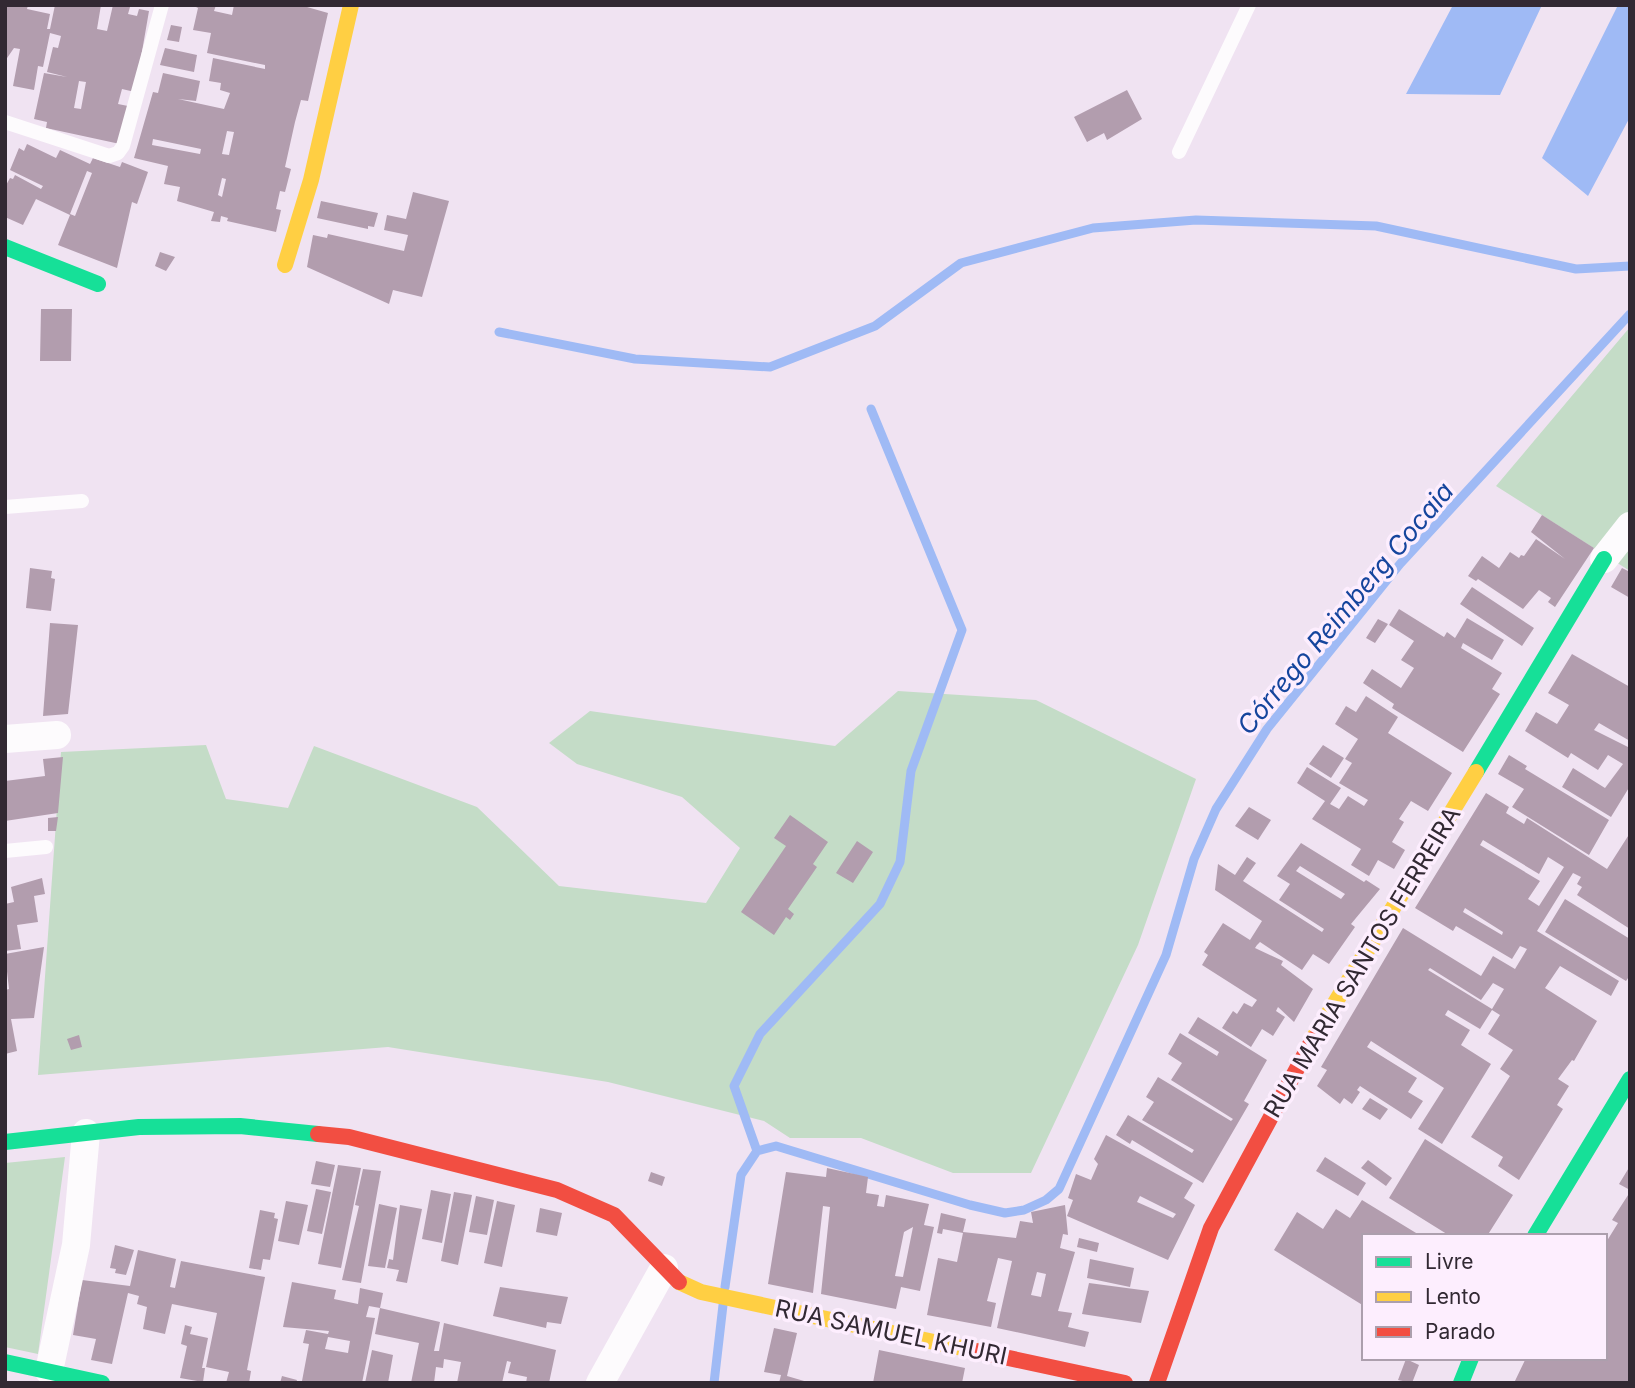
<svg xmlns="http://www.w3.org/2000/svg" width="1635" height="1388" viewBox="0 0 1635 1388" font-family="Inter,sans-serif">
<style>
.green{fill:#c4dcc7}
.water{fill:#9fbaf5}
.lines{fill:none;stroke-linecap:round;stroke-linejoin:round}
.stream{stroke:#9fbaf5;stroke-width:9}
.building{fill:#b29dae;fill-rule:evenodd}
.lane{stroke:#fdfbfd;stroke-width:14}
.street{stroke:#fdfbfd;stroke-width:28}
.fast{stroke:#16e098;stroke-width:16}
.slow{stroke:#ffcf43;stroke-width:16}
.jam{stroke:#f24e42;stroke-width:16}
.labels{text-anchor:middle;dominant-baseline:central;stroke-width:7;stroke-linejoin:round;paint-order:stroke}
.street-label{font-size:24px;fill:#322933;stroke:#fdeefe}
.water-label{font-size:26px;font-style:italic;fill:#15459d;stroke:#fdeefe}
</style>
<rect width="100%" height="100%" fill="#f0e3f2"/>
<path class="green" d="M1630,327V571L1496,486Z
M898,691L1036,700L1196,779L1138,945L1031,1173H953L861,1138H790L764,1121L608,1082L388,1047L38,1075L61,752L206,745L226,799L288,808L314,746L477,807L559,886L706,903L740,848L682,797L577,764L549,743L590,711L835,746Z
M65,1157L38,1354L5,1347V1163Z"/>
<path class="water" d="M1453,5H1542L1500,95L1406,94Z
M1618,5H1630V117L1588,196L1542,158Z"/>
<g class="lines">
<path class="stream" d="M499,332L635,359L770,367L875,326L961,263L1093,228L1196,220L1376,226L1576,269L1630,266
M757,1151L734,1086L760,1034L880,904L900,862L911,771L962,630L871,409
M725,1287L741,1175L757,1151L776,1146L970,1205L1005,1213L1024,1210L1046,1200L1059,1189L1166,955L1194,859L1216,809L1267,729L1400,564L1630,314
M714,1383L723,1305"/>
</g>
<path class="building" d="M8,5H28L27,9L50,14L47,29H50L55,5H101L97,29L107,31L113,5L130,7L128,14L137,16L139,9L149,11L135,92L122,89L118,104L128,106L120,144L46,128L47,122L34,119L44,73L67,77L47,72L53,47L58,48L61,36L50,33L43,67L38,66L34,90L13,86L20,49L14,48L5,61V7ZM79,81L86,82L81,109L74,108Z
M192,5H216L214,11L232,15L234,5H300L328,13L308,101L301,100L295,122L285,167L291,169L285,192L280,191L276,209L281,210L276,232L227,221L228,218L221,216L220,222L211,221L214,212L177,201L180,187L164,184L168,166L134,158L153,92L158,93L163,73L200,81L196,101L178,99L224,109L230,93L220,90L221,83L209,81L213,58L265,69V65L207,53L211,33L193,30L198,8ZM227,131L234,132L229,155L222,154ZM153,139L201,149L200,154L152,145ZM222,178L226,179L222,197L218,195Z
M171,25L182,27L179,42L167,40Z
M165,48L197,55L194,72L160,65Z
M1127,90L1142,119L1107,140L1104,133L1087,142L1074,117Z
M27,144L56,158L60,150L90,164L93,158L120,167L122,162L148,172L137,204L132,202L117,268L58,245L70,215L36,199L23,225L5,217V187L10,178L13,179L15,175L41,189L43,186L10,170L19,148L24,151ZM87,171L92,173L75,216L70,214Z
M413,192L449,201L422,297L393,290L389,304L307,267L313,235L327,238L328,234L404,251L408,235L384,230L387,215L406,219Z
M321,201L378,213L374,227L368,226V229L317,218Z
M160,252L175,257L166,271L155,266Z
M41,309H72L71,361H40Z
M1542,515L1594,548L1555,607L1548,602L1551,598L1539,590L1523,609L1478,579L1476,581L1468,576L1482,556L1499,568L1510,552L1519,558L1521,555L1524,556L1536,539L1565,559L1531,532Z
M30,568L52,571L51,578L55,579L51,611L26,608Z
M1622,568L1630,572V598L1611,587Z
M1472,587L1534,628L1522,646L1460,604Z
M1399,609L1444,637L1447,632L1455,638L1467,618L1504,640L1492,660L1463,643L1461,648L1502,673L1492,689L1500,694L1463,752L1392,708L1394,704L1363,683L1372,669L1401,688L1414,668L1401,660L1414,641L1389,625Z
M1378,619L1388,624L1375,643L1366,638Z
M50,623L78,625L68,714L43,716Z
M1572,654L1630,687V741L1599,723L1594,730L1630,748V786L1611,817L1562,787L1573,768L1605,788L1623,764L1608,755L1598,770L1571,753L1568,758L1525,731L1536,712L1557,724L1569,705L1548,693Z
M1366,696L1398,717L1388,733L1452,773L1428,811L1411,801L1399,819L1404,822L1392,842L1405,850L1394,869L1378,860L1369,876L1351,865L1361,849L1312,819L1325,801L1297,783L1307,767L1341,788L1330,804L1339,809L1348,796L1364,806L1368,800L1339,783L1352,763L1345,759L1358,739L1335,724L1346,706L1356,712Z
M1323,745L1344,758L1331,778L1309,764Z
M1509,755L1527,766L1525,769L1609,820L1589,855L1512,807L1524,789L1498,774Z
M63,757L58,813L5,821V781L45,776L43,759Z
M1486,793L1509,807L1506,813L1524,824L1527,818L1607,869L1630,833V929L1577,895L1582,887L1577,884L1581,877L1573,873L1537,931L1619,981L1611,996L1560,966L1545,988L1597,1021L1574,1061L1572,1060L1558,1079L1569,1086L1557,1105L1563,1109L1519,1180L1498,1166L1503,1157L1471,1137L1510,1076L1500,1069L1513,1050L1488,1034L1500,1015L1492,1010L1480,1029L1448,1010L1445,1015L1470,1030L1461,1045L1491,1064L1442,1144L1418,1129L1444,1088L1371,1041L1367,1047L1417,1078L1408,1092L1423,1101L1411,1119L1360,1086L1357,1090L1360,1092L1352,1104L1344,1098L1340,1104L1317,1086L1327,1070L1321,1067L1403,928L1481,976L1493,956L1515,969L1527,949L1520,946L1512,959L1456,926L1453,931L1415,908ZM1483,840L1539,874L1548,857L1564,867L1539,906L1528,899L1540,881L1480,845ZM1465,908L1503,932L1502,935L1463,912ZM1430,968L1481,1000L1493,983L1504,989L1492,1009L1428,970Z
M1249,807L1271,820L1258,840L1235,826Z
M790,815L828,842L813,864L817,867L788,909L794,914L790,920L786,917L774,935L741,912L786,846L774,838Z
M58,817L56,831H48V818Z
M857,841L873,852L853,883L836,873Z
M1301,843L1364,882L1366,880L1380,889L1351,924L1355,927L1329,964L1313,954L1302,970L1260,942L1257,945L1255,948L1283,961L1281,965L1313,989L1294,1022L1278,1007L1276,1011L1285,1017L1273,1036L1262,1029L1251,1047L1222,1028L1233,1011L1237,1014L1244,1003L1252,1007L1257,1000L1202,965L1208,955L1204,952L1223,923L1250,940L1262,921L1215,890L1218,864L1235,875L1247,857L1256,863L1243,881L1322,932L1324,929L1279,900L1290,884L1277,876ZM1300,866L1345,894L1341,899L1296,871Z
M42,878L45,894L34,896L38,922L17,925L21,949L5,951V904L14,902L11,887Z
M1565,899L1630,939V975L1626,981L1545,932Z
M44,947L34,1018L11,1019L17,1051L5,1054V990L9,989L5,954Z
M1198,1017L1267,1060L1244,1101L1249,1104L1203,1183L1132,1140L1130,1144L1116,1135L1128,1115L1192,1153L1194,1150L1142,1120L1154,1102L1146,1097L1158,1077L1231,1121L1233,1119L1171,1080L1182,1063L1168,1054L1180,1033L1217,1056L1219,1052L1188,1033Z
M79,1035L82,1047L71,1050L67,1039Z
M1370,1098L1388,1109L1380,1120L1362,1109Z
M1106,1135L1193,1183L1184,1198L1195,1205L1168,1260L1067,1216L1073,1200L1068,1198L1076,1174L1091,1180L1098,1164L1094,1159ZM1140,1196L1176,1214L1173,1218L1137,1202Z
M1425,1139L1513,1195L1487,1236H1450L1389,1198Z
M1325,1157L1366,1183L1358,1196L1316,1171Z
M1368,1160L1392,1178L1386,1186L1361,1168Z
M316,1161L335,1165L330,1187L311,1184Z
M338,1165L361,1168L341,1268L318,1264Z
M1630,1166V1190L1619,1184Z
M827,1168L868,1177L866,1193L879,1195L877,1206L884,1207L886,1195L929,1204L924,1225L934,1227L920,1291L901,1287L896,1309L821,1294L830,1207L823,1206L813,1293L768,1284L786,1172L826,1177ZM913,1227L903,1277L895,1276L904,1232Z
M363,1169L381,1171L361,1283L342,1280L359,1206L355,1205Z
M651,1172L665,1177L662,1186L648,1181Z
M316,1189L331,1192L322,1234L307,1231Z
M431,1190L451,1194L442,1243L422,1239Z
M454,1192L472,1195L458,1265L441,1261Z
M1630,1192V1383H1514L1526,1358H1605V1244L1618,1223L1612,1220Z
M476,1196L494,1200L487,1235L469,1232Z
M1362,1200L1421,1236H1364V1306L1274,1250L1297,1212L1323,1229L1336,1209L1350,1218Z
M286,1201L308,1205L299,1245L278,1241Z
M497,1201L515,1205L502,1267L484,1263Z
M379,1204L397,1208L385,1268L368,1266Z
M400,1205L422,1209L407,1283L396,1281L399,1270L387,1268L389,1259L393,1260Z
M1065,1205L1068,1235L1063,1234L1060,1248L1075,1252L1058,1311L1072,1313L1068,1327L1089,1332L1085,1347L997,1328L1012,1261L998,1258L987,1301L996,1303L991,1327L927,1315L938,1258L957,1262L963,1233L943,1229L942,1234L937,1233L941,1213L966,1219L963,1232L1016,1238L1020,1221L1033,1223L1031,1212ZM1037,1272L1046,1274L1041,1297L1031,1295Z
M540,1208L562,1213L557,1236L536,1232Z
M260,1210L275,1213L274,1218L278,1219L270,1260L263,1259L261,1270L249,1268Z
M1079,1238L1099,1243L1097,1252L1077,1247Z
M115,1245L134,1250L126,1275L115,1273L116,1269L110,1268Z
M138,1250L176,1259L170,1287L175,1288L181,1261L265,1277L247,1370L251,1371L249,1383H226L229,1372L206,1367L217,1313L172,1304L165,1334L143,1329L147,1307L137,1304L139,1296L128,1293L112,1364L91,1360L96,1339L73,1335L82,1280L130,1286Z
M1090,1259L1134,1268L1130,1287L1087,1278Z
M292,1282L336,1290L334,1299L358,1304L360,1288L383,1293L380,1308L369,1306L366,1317L375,1318L362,1383L302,1381L309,1344L303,1343L306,1330L328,1334L329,1331L283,1327ZM328,1337L350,1341L348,1353L325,1349Z
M1089,1283L1149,1291L1141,1323L1082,1314Z
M500,1287L568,1297L561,1324L547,1322L546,1328L493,1316Z
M380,1308L440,1322L434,1351H439L444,1323L556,1350L549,1383H526L527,1377L508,1373L511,1362L507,1361L502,1383H457L461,1362L444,1359L443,1368L436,1367L434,1383H411L419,1343L375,1334Z
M185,1325L192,1327L190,1334L208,1338L202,1368H205L203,1382L180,1378L187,1346L181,1344Z
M774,1328L797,1333L787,1376L811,1383H779L781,1375L764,1372Z
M372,1350L393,1355L388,1383H365Z
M879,1350L965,1368L962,1383H873Z
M1406,1359L1419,1365L1412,1383L1398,1380Z
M282,1376L297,1380L296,1383H280Z"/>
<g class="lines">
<path class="lane" d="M5,122L109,156L118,153L123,146L162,5
M1179,152L1249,5
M5,507L82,501
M5,851L46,847"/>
<path class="street" d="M1604,559L1630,526
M5,739L57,735
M49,1371L76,1245L86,1133
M600,1383L664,1268"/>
<path class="fast" d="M5,247L98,284
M1476,772L1604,559
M5,1142L139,1127L240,1126L318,1134
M1535,1236L1630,1079
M5,1362L102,1383
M1461,1383L1471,1358"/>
<path class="slow" d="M285,265L311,180L351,5
M1313,1039L1476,772
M679,1282L701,1292L976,1351"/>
<path class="jam" d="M318,1134L349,1137L557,1190L614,1215L679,1282
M976,1351L1125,1383
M1157,1383L1211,1228L1313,1039"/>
</g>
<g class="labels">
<g class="street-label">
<text transform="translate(1362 962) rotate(-59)">RUA MARIA SANTOS FERREIRA</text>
<text transform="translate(891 1332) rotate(12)">RUA SAMUEL KHURI</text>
</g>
<g class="water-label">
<text transform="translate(1345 608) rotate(-50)">Córrego Reimberg Cocaia</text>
</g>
</g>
<rect width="1635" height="1388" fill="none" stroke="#322933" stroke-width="14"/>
<rect x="1362" y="1234" width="245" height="126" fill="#fdeefe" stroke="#ac9fad" stroke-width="2"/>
<rect x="1376" y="1257" width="35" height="10" fill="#16e098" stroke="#ac9fad" stroke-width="2"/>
<text x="1425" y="1269" font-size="21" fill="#322933">Livre</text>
<rect x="1376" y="1292" width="35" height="10" fill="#ffcf43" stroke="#ac9fad" stroke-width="2"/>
<text x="1425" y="1304" font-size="21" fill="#322933">Lento</text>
<rect x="1376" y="1327" width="35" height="10" fill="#f24e42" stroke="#ac9fad" stroke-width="2"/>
<text x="1425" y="1339" font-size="21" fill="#322933">Parado</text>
</svg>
